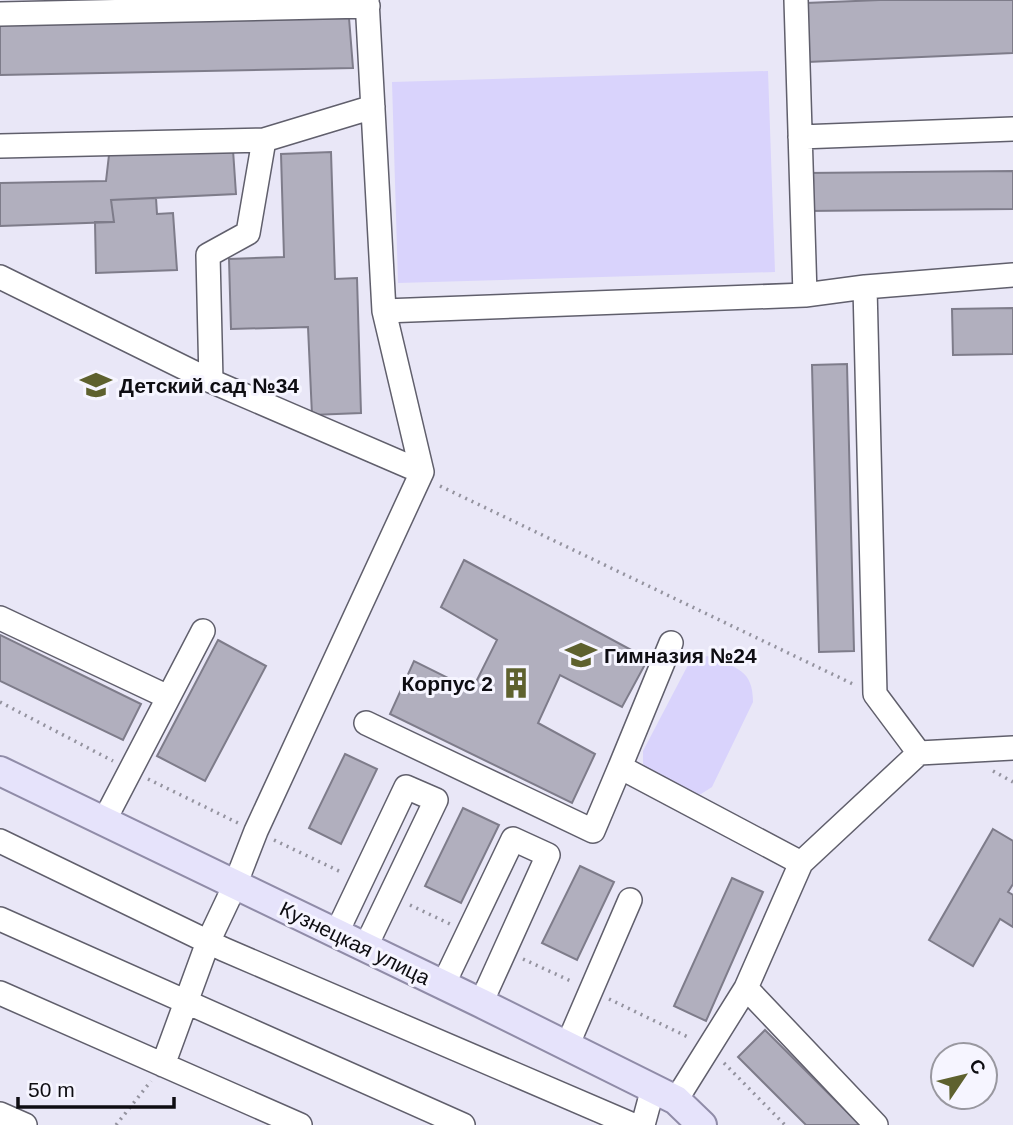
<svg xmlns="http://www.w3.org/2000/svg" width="1013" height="1125" viewBox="0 0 1013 1125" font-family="Arial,sans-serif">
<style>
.green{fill:#d9d3fc}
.building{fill:#b1afbe;stroke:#7e7c8a;stroke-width:2}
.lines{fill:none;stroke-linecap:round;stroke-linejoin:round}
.minor-casing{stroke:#605f6c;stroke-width:26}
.major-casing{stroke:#908ca8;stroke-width:32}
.path{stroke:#94939f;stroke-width:3.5;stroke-dasharray:2 5;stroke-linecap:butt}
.minor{stroke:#fff;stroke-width:23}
.major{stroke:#e6e3fb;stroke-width:28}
.labels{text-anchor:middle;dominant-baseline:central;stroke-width:6;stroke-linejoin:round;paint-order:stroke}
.poi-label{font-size:21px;font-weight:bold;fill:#0e0d12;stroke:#f6f5ff;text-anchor:start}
.street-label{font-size:21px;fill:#0e0d12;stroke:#f6f5ff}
</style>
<rect width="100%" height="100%" fill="#e9e7f7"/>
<path class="green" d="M768,71L775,272L398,283L392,82Z
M711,656C736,669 753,669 753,702L712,787L701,794H686L651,775L643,764V751L688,665L698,657Z"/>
<path class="building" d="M880,0H1013V53L808,62L806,3Z
M349,18L353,68L0,75V24Z
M233,150L236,194L111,200L114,222L0,226V183L106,181L109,155Z
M331,152L335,279L357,278L361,413L312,415L308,327L231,329L229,259L284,257L281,154Z
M1013,171V209L806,211V173Z
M156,198L157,214L173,213L177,270L96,273L95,222H114L111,200Z
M1013,308V354L953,355L952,309Z
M847,364L854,651L819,652L812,365Z
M464,560L648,659L622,707L560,675L538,723L595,754L572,803L390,714L414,661L472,690L497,640L441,607Z
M0,635L141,704L123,740L0,681Z
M218,640L266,666L205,781L157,756Z
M345,754L377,769L341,844L309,828Z
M463,808L499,825L461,903L425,886Z
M993,829L1013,841V884L1008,892L1013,895V927L1000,919L973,966L929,940Z
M580,866L614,882L577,960L542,943Z
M732,878L763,892L706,1021L674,1006Z
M765,1030L860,1125H806L738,1057Z"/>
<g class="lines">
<defs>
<path id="minor" d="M796,0L805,295
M0,14L368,6
M800,137L1013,129
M0,146L264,140L373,107
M0,277L211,381L422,472
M865,287L875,694L919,753
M384,311L805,295L865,287L1013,275
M211,381L208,255L248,233L264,140
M0,618L168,697
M671,643L620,767L801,863
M366,723L593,831L620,767
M104,821L203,631
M0,841L223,949L633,1125
M0,919L463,1125
M336,934L406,787L436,800L365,948
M443,985L513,839L548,855L481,1003
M0,993L300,1125
M567,1046L630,900
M163,1065L208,942L235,885L256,831L422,472L384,311L367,0
M676,1100L746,988
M0,1114L25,1125
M643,1125L653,1088
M876,1125L746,988L801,863L919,753L1013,748"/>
<path id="major" d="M0,771L481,1003L676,1100L702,1125"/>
</defs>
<use href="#minor" class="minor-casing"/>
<use href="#major" class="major-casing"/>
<path class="path" d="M440,486L855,685
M0,702L113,761
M993,771L1013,782
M148,779L238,823
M274,840L343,873
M410,905L450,924
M523,959L573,982
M609,999L690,1038
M724,1063L785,1125
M116,1125L151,1081"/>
<use href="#minor" class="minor"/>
<use href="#major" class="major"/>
</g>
<defs>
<symbol id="school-bare" viewBox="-9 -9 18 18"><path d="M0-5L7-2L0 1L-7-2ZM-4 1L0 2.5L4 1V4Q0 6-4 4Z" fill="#5e612e" stroke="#f6f5ff" stroke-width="2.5" paint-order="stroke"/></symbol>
<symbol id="building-bare" viewBox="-9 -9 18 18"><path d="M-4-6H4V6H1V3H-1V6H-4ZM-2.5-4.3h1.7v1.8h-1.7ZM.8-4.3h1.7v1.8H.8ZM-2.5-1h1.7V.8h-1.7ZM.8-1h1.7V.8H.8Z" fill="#5e612e" stroke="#f6f5ff" stroke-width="2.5" paint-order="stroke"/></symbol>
</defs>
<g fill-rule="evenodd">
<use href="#school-bare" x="74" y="363" width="44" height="44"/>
<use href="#school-bare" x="559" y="633" width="44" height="44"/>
<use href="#building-bare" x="494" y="661" width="44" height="44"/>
</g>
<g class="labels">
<g class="poi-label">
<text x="119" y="385">Детский сад №34</text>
<text x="604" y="655">Гимназия №24</text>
<text x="493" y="683" text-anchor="end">Корпус 2</text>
</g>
<g class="street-label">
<text transform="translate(355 943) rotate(26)">Кузнецкая улица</text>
</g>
</g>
<g transform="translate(964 1076) rotate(55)"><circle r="33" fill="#f6f5ff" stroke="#9998a0" stroke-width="2"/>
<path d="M0-5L12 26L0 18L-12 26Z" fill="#5e612e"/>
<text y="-10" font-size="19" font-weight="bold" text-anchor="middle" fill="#0e0d12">С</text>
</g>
<path d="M18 1097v10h156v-10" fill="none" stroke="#0e0d12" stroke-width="3.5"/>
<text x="28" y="1097" font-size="21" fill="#0e0d12" stroke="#f6f5ff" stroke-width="5" paint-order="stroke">50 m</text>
</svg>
